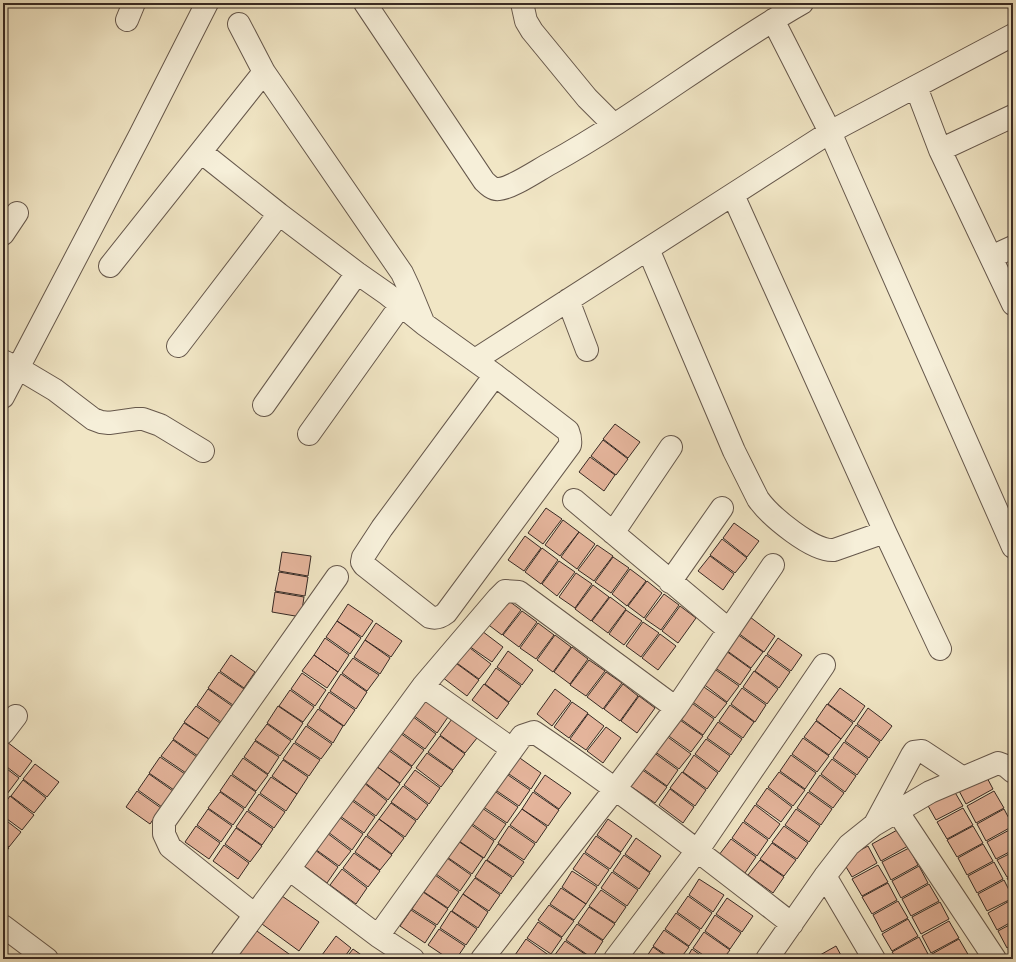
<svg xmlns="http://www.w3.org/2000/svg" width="1016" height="962" viewBox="0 0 1016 962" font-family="Cardo,serif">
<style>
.building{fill:#e4b49b;stroke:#372924}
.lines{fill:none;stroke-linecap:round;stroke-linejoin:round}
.street-casing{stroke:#66584c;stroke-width:24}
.street{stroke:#f6efd9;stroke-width:22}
</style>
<rect width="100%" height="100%" fill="#f1e6c5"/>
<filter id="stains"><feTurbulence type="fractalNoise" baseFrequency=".005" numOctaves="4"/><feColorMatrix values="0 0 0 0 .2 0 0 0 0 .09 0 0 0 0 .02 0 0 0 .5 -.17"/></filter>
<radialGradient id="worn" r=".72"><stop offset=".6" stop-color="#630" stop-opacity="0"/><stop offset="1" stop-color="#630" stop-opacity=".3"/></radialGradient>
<path class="building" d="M615,424L640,442L628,458L603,439Z
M603,440L628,459L616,475L591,456Z
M590,457L615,475L604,491L579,472Z
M546,508L562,519L543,544L528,533Z
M563,520L579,532L560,556L545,545Z
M734,523L759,541L747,557L723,538Z
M579,532L595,544L577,569L561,557Z
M525,536L541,548L524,571L508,560Z
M722,539L747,558L735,573L710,555Z
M597,545L613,556L594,581L578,570Z
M542,548L558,560L541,584L525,572Z
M282,552L311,556L308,576L279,571Z
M710,556L734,574L723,590L698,571Z
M613,557L629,568L611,593L595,582Z
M559,561L575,572L557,596L542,584Z
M630,569L646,581L627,606L612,594Z
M279,572L308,577L305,596L275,591Z
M576,573L592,584L575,608L559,597Z
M647,581L662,593L644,618L628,606Z
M593,585L609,597L591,621L575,609Z
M275,592L304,597L301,617L272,612Z
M664,594L679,605L661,630L645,619Z
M610,597L626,609L608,633L592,621Z
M505,598L521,610L502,635L486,623Z
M348,604L373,621L362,637L337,621Z
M680,606L696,618L678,643L662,631Z
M626,610L642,621L624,645L609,634Z
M522,611L537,622L519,647L503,635Z
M750,617L775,636L764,652L738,633Z
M337,621L361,638L350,654L326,637Z
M643,622L659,633L641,657L626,646Z
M376,623L402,641L391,657L365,640Z
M538,623L554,635L536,659L520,648Z
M478,628L503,647L492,662L466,644Z
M660,634L676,646L658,670L642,658Z
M737,634L763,652L751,668L726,650Z
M555,635L571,647L553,672L537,660Z
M325,638L349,655L338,672L314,655Z
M778,638L802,655L791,671L767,654Z
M365,640L390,658L380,674L354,657Z
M466,645L491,664L479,679L454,661Z
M572,647L588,659L570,684L554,672Z
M508,651L533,670L522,685L497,667Z
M726,651L751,669L740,685L714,667Z
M231,655L255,672L244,688L220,671Z
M314,655L338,672L327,688L302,671Z
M766,655L790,672L779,688L755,671Z
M353,658L379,675L367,691L342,673Z
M589,660L605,671L586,696L570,685Z
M453,661L479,680L467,696L442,677Z
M496,668L521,686L509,702L485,684Z
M713,668L739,686L727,702L702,683Z
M754,671L778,689L767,704L743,687Z
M219,672L244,689L233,705L208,688Z
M606,672L622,683L603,709L587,697Z
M302,673L326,690L315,706L291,689Z
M341,674L367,692L356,709L330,691Z
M484,684L509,703L497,719L472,700Z
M623,684L638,696L620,721L604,709Z
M701,685L727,703L715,718L690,700Z
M742,688L766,705L755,722L731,704Z
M840,688L865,706L854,722L828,704Z
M208,689L232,706L221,722L197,705Z
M555,689L571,701L552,726L537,714Z
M290,690L314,707L303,722L279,706Z
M329,692L355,710L344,726L319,708Z
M639,696L655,708L637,733L621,721Z
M424,699L448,717L437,733L413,715Z
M689,701L714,719L703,735L678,717Z
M572,702L588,713L569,738L554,727Z
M827,704L853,723L841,739L816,720Z
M730,705L754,722L743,738L719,721Z
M196,706L220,723L209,739L184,722Z
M278,706L303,723L292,740L267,723Z
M868,708L892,726L881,741L857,724Z
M318,709L343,726L333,743L307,725Z
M588,714L604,726L586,750L570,739Z
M412,716L436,734L425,749L401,732Z
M677,718L703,736L691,752L666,734Z
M452,719L477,738L465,753L440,735Z
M816,721L841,739L829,755L804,737Z
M718,722L742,739L731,755L707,738Z
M184,723L209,739L198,756L173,739Z
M267,724L291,741L280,756L255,740Z
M856,725L880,742L869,758L845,741Z
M306,726L332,744L321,759L295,742Z
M606,727L621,738L603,763L587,751Z
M400,733L424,750L412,766L388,748Z
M665,735L691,754L679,769L654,751Z
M440,736L465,754L453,770L428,752Z
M803,738L829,756L817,772L792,754Z
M706,739L730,756L719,772L695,754Z
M173,740L197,757L186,773L161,756Z
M255,741L279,757L268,774L244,757Z
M7,742L32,761L20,777L3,764V748Z
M844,742L868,759L857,775L833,758Z
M294,743L320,760L309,776L283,759Z
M388,750L412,767L400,783L376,766Z
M653,752L678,770L667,786L642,768Z
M427,753L453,771L441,787L416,768Z
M694,755L718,773L707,789L683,772Z
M791,755L816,773L805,789L780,771Z
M517,756L541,773L531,789L506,772Z
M160,757L185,774L174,790L149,773Z
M243,758L268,775L256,791L232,774Z
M832,759L856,776L845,792L821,774Z
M283,760L308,777L297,794L272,776Z
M35,764L59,782L47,797L23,779Z
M3,766L19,778L7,794L3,790Z
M376,766L400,784L388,800L364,782Z
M641,769L667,787L655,803L629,785Z
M415,770L440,788L429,804L404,785Z
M682,772L706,790L695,806L670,788Z
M779,772L805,790L793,806L768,787Z
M984,772L993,789L966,804L957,787Z
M505,773L530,790L519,806L494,789Z
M149,774L173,791L162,807L138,790Z
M231,775L256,792L245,808L220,791Z
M545,775L571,793L559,809L534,791Z
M820,775L844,793L833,808L809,791Z
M271,777L297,794L286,811L260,793Z
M23,780L46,798L34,813L11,796Z
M364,783L387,801L376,816L352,799Z
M403,786L428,805L417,820L391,802Z
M767,788L792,807L781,822L756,804Z
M670,789L694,807L683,823L659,805Z
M953,789L963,806L936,820L927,804Z
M493,790L518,807L507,823L482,806Z
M137,791L161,808L150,824L126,807Z
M994,791L1004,808L976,823L967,806Z
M220,792L244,809L233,825L208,808Z
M533,792L559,810L548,826L522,809Z
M808,792L832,809L821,825L797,808Z
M259,794L285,812L274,828L248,810Z
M10,796L34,815L22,830L3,816V806Z
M351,800L375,817L364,833L340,816Z
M391,803L416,821L405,837L379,819Z
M755,805L780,824L769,839L744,821Z
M482,808L506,824L495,840L471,823Z
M963,808L973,825L947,839L937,822Z
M208,809L232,826L221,842L197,825Z
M522,809L547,827L536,843L510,825Z
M796,809L820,826L809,842L785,825Z
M1004,809L1013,826L986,841L977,824Z
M247,811L273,829L262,845L236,827Z
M339,817L363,834L352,850L328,832Z
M3,818L21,832L9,847L3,842Z
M379,819L404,838L392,854L367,835Z
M608,819L632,836L621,852L597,835Z
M743,822L768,840L757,856L732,838Z
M470,824L494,841L484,858L459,841Z
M196,826L220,843L209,859L185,842Z
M509,826L535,844L524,860L498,843Z
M784,826L808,843L797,859L772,842Z
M973,826L983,843L957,857L947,840Z
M236,828L262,846L250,862L225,844Z
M1013,828V850L996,859L987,842Z
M899,829L908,846L881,861L872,844Z
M327,833L351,851L339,866L315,849Z
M366,836L392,855L380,870L355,852Z
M596,836L621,853L610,869L585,852Z
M636,838L661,856L650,872L625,854Z
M731,839L756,857L745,873L719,855Z
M458,841L483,858L472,874L447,857Z
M3,843L9,848L3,855Z
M772,843L796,860L784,876L760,859Z
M498,844L524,862L513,877L487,860Z
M983,844L993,861L967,875L958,858Z
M224,845L249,863L238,879L213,861Z
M868,846L877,863L852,877L842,860Z
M909,848L918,865L891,880L882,862Z
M315,850L338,867L327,883L303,865Z
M1013,852V874L1007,877L997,860Z
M354,853L380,871L368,887L343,868Z
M584,853L609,870L598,886L573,869Z
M624,855L650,873L639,889L613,871Z
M447,858L471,875L460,891L436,874Z
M486,860L512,878L501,894L475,877Z
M760,860L784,877L773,893L748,875Z
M994,862L1003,879L977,893L968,876Z
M878,865L888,882L862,896L852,879Z
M919,866L928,883L901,898L892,881Z
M342,869L367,888L356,904L330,885Z
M572,871L597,887L586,904L562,887Z
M612,872L638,890L627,906L601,888Z
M435,875L459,892L448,908L424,892Z
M1013,875V889L1007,878Z
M475,878L500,895L489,911L463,894Z
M699,879L724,895L713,912L689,895Z
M1004,880L1013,898L987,911L978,894Z
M888,883L897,900L872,914L862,897Z
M929,884L939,901L911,916L902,899Z
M561,888L586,904L574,920L550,904Z
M601,890L626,907L615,923L589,906Z
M423,892L448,909L437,925L412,909Z
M463,894L488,912L478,928L452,911Z
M282,896L319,922L299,951L262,924Z
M688,896L712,913L701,929L677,912Z
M727,898L753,916L742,932L716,914Z
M1013,899V921L997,930L988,913Z
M898,901L908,918L882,932L873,915Z
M940,902L949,919L921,934L912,917Z
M549,905L574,921L562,937L538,920Z
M589,907L615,924L603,940L578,923Z
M411,910L436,926L425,943L400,926Z
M451,911L477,929L466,945L440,928Z
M676,913L700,930L689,946L665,929Z
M715,915L741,933L730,949L705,931Z
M908,919L918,936L892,951L882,934Z
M949,921L959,938L931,953L922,936Z
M538,922L562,938L551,954L527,938Z
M1013,923V945L1007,948L998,931Z
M577,924L603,941L592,958L566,940Z
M254,929L296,959H248L238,952Z
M439,929L465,946L456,959H449L428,945Z
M664,930L689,947L680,959H672L653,946Z
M704,932L730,950L723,959H709L693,948Z
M336,936L351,948L343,959H319Z
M919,937L928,954L920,959H897L892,952Z
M526,939L550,956L548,959H521L515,955Z
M959,939L969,956L963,959H935L932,954Z
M565,941L591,958V959H558L554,956Z
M836,946L843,959H813Z
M1013,946V959L1008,949Z
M653,947L670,959H645Z
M353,949L367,959H345Z
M692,949L706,959H686Z"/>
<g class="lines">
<defs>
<path id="street" d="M365,3L484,181C488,185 493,190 499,189C512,188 538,170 551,163C638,115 716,52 802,3
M522,3L526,21L532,31L587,98L614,125
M127,20L134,3
M773,20L830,132L1013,547
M239,24L264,72L402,273L409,288L423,322
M916,87L940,150L1013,304
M940,150L1013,116
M201,152L279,214L357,273L387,294L424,324L495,375L568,431C570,436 571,439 570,445L446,613C441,617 437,619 430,617L364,565L362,562L363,557L382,528L495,375
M733,195L885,532L940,649
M3,234L17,213
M648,249L734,451L758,499C770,516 813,552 834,550L885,532
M991,257L1013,247
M110,266L264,72
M568,300L587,350
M178,346L279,214
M475,360L830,132L1013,35
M3,361L18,368L55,390L93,419L101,422L109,423L137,419H143L160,425L203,451
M3,397L140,135L207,3
M264,405L357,273
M309,434L401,305
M574,500L729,630
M613,533L671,447
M670,582L722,508
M423,686L512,749
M676,708L773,565
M3,733L16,716
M897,811L995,959
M875,824L912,755L914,752L922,751L963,778
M289,869L423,686L498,598L505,591L519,592L676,708L615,789L482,959
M825,876L874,959
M255,915L170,847L164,834V822L337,577
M3,926L47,959
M378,936L413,959
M222,959L289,869L378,936L522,736L534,732C623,792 707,858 792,924
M615,959L702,844L824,665
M767,959L825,876L849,845L874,825L930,792L998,763L1006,766L1013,772"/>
</defs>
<use href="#street" class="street-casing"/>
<use href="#street" class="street"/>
</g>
<rect width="1016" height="962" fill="none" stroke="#f1e6c5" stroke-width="16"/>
<rect x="4" y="4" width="1008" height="954" fill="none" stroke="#372924" stroke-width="2"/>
<rect x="8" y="8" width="1000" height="946" fill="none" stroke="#372924"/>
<rect width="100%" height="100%" filter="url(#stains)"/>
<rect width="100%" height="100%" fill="url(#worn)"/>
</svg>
